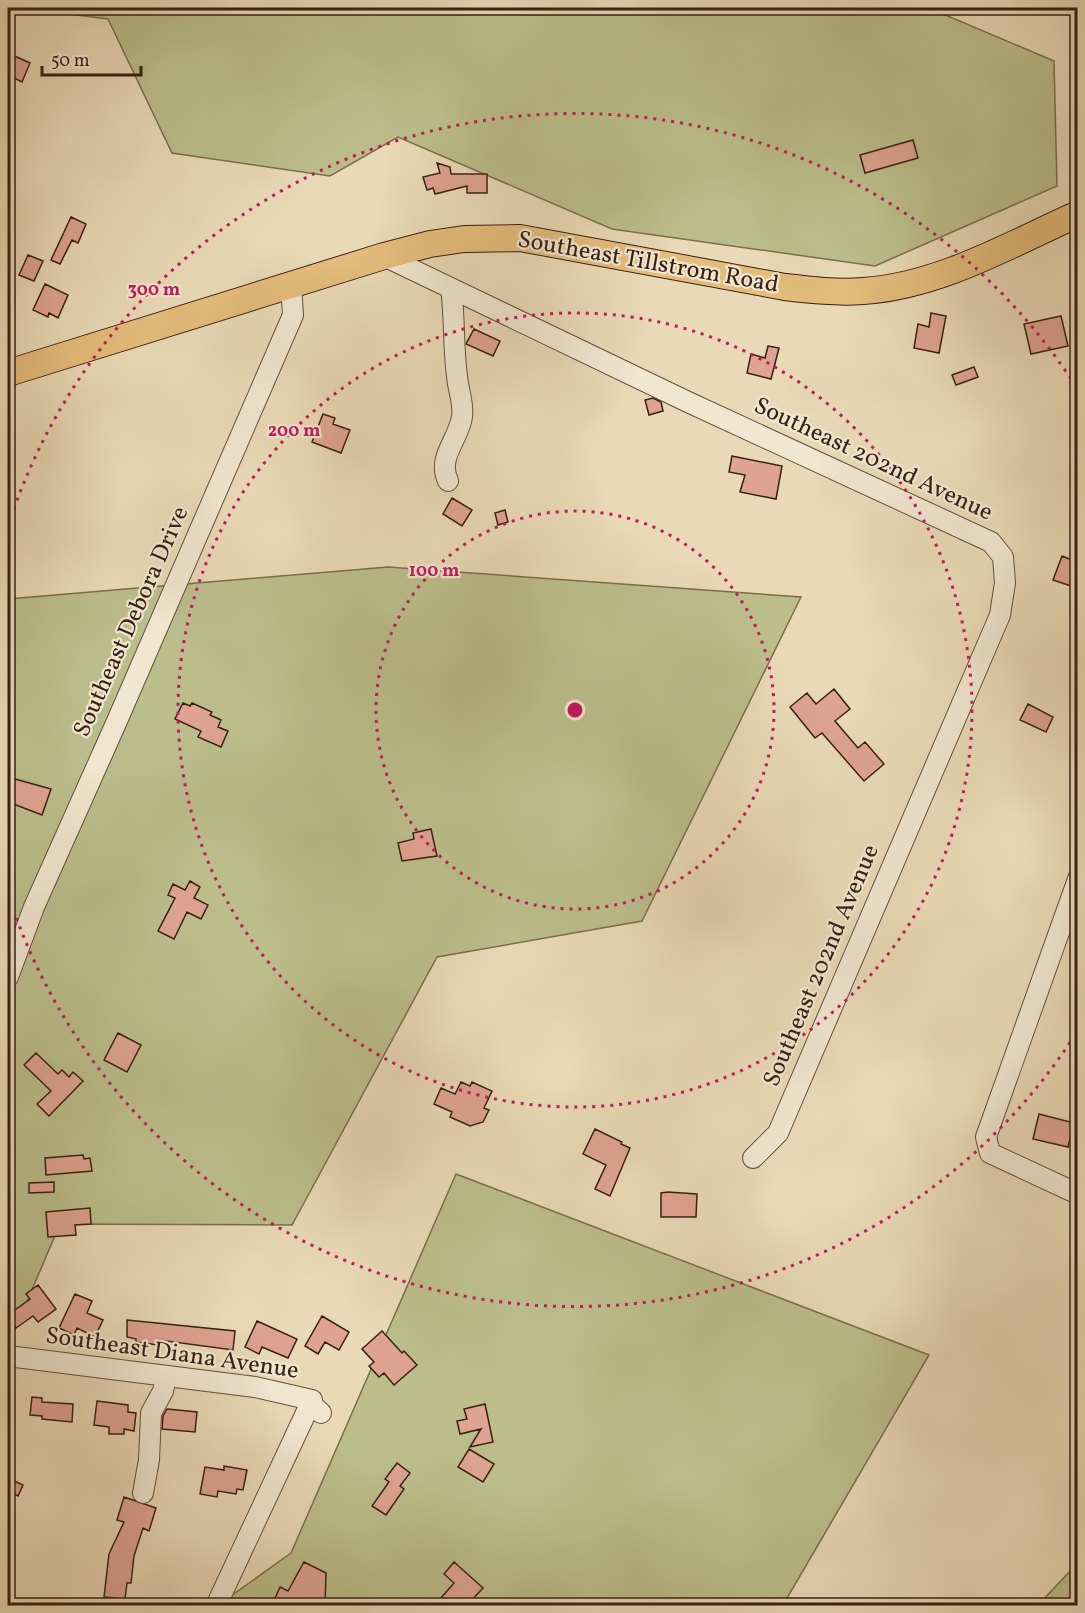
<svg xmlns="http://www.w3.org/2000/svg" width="1085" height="1613" viewBox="0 0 1085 1613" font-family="Vollkorn,serif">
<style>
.green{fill:#bbbe8b;stroke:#7a6e4f;stroke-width:1.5}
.building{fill:#dfa391;stroke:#381f13;stroke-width:1.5}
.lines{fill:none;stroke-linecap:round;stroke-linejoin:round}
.minor-casing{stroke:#644e3c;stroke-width:22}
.major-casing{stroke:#381f13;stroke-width:28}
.minor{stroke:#f1e6d0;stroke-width:20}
.major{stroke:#e4bc7b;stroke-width:26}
.ring{fill:none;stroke:#c2185b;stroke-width:3;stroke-dasharray:3 6}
.labels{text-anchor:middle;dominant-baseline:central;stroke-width:4.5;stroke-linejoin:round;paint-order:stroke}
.street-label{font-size:24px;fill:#381f13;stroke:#f1e6d0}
.centre{fill:#c2185b;stroke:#f1e6d0;stroke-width:3}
.ring-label{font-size:18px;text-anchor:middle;font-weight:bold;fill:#c2185b;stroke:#f1e6d0;stroke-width:4.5;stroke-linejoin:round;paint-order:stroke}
</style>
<rect width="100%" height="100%" fill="#e9d9b6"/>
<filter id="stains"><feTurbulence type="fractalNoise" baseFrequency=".00333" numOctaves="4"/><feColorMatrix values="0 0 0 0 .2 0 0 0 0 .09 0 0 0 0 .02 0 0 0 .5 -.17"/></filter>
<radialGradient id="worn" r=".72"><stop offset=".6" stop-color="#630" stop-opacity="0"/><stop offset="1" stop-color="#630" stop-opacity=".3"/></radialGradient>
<path class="green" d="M21,8H929L1054,61L1057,186L875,266L612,229L398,137L330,176L172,153L108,19Z
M388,567L801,597L642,921L437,957L292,1225L60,1224L8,1346V599Z
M456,1174L929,1355L783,1605L217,1606L291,1553Z
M1077,1564V1605H1038Z"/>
<path class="building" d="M8,53L30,63L22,82L8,75Z
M913,140L918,158L865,173L860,155Z
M437,163L450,167L451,174H487V193H467V186L435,194L433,188L427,190L423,177L440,173Z
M71,217L86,224L78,243L72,240L60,264L51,260Z
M28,255L43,261L34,281L19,275Z
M45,284L68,295L58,318L49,313L48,317L33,310Z
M931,313L946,316L939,353L914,348L918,324L929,327Z
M1061,316L1068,346L1031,354L1024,324Z
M474,329L500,341L493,356L466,344Z
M768,346L779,348L771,379L747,373L751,354L765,358Z
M974,367L978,377L956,385L952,375Z
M653,398L661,402L663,411L649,415L645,400Z
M323,414L335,418L333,424L350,430L341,453L312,442Z
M732,456L782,466L776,499L740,492L745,475L729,472Z
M452,498L472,510L462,526L443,514Z
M505,510L508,522L498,525L495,513Z
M1062,556L1077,562L1071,586L1053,580Z
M834,689L850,709L835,721L858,748L865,742L884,764L864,781L822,733L815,738L790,707L807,693L816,704Z
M183,703L190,706L192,703L212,712L210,715L221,720L218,727L228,731L221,747L198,737L201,731L175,719Z
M1028,704L1053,717L1046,732L1020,720Z
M8,777L51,789L42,815L8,802Z
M431,829L437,856L402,861L398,843L414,839L413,833Z
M190,881L200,887L194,898L208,905L201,919L187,912L174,939L158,931L175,898L168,895L173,884L185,890Z
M118,1033L141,1045L127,1072L104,1060Z
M36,1053L58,1074L62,1070L69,1077L73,1072L83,1081L49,1116L37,1104L51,1091L24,1065Z
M461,1082L470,1086L472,1082L492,1091L484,1108L489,1110L483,1122L470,1126L450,1117L452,1112L434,1104L441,1088L455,1094Z
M1039,1114L1074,1123L1068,1147L1033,1139Z
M595,1129L622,1142L621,1144L630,1148L610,1196L595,1189L606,1165L583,1154Z
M83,1155L84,1159L90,1158L92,1171L46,1175L45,1158Z
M54,1182V1192L29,1193V1183Z
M668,1192L697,1194L696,1217H661V1193Z
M90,1208L91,1224L75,1225L76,1235L48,1237L46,1212Z
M38,1285L56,1309L38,1322L33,1316L16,1328L8,1315L30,1299L26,1294Z
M75,1294L92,1301L87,1313L103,1320L95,1337L77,1328L74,1335L59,1328Z
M322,1316L349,1332L339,1350L325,1342L318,1354L305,1346Z
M127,1320L235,1331L233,1350L159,1340L158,1345L136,1342V1339L127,1337Z
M257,1321L297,1339L288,1358L262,1347L259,1354L245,1347Z
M382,1331L402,1353L404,1351L417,1365L394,1385L384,1373L379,1377L369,1366L374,1362L362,1349Z
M32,1397L42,1398V1402L73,1404L72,1422L42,1419V1416L30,1415Z
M97,1401L128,1405V1412L136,1413L134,1431L124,1429V1434H109V1427L94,1425Z
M485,1404L493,1442L470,1447L481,1429L460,1434L457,1421L467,1419L464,1409Z
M167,1409L197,1412L195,1432L162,1429L163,1416Z
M469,1449L494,1464L483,1482L458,1467Z
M397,1463L410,1473L400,1486L404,1489L386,1515L372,1506L389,1482L385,1479Z
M224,1466L247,1470L243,1490L237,1489L236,1494L218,1491L217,1497L200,1494L205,1467L224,1470Z
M8,1478L23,1485L18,1496L8,1491Z
M124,1497L156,1508L149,1531L143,1528L134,1556L131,1583H127L125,1599L104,1597L109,1554L124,1522L117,1520Z
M304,1562L326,1573L325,1605H272L280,1587L288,1591Z
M454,1562L483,1588L467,1605H449L441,1598L454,1583L444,1574Z"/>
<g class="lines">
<defs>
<path id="minor" d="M384,256L688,402L991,542L1003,557L1005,583L1000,615L778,1133L753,1158
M448,481C437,457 458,441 462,417C464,403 458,390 457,376C453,347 455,317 451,288
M1078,879L986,1137L990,1153L1078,1194
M8,977L34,907L117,721L293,315L291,285
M8,1356L255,1387L312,1400V1405L321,1413
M143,1493L149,1460L151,1413L163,1391L166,1377
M216,1606L312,1400"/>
<path id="major" d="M8,373L384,256L430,244L464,239L520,238L785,287C811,290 837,293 863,291C939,286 1009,245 1078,214"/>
</defs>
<use href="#minor" class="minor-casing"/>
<use href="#major" class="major-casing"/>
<use href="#minor" class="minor"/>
<use href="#major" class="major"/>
</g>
<g class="ring">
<circle cx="575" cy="710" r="199"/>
<circle cx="575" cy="710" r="397"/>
<path d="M1075 1035A596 596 0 0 1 8 894M8 526A596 596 0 0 1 1075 385"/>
</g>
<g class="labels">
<g class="street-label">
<text transform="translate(648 263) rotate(10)">Southeast Tillstrom Road</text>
<text transform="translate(873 460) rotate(25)">Southeast 202nd Avenue</text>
<text transform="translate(132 622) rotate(-66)">Southeast Debora Drive</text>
<text transform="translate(822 966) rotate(-67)">Southeast 202nd Avenue</text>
<text transform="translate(172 1354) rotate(8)">Southeast Diana Avenue</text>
</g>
</g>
<circle cx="575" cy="710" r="9" class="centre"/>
<g class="ring-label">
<text x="154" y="295">300 m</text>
<text x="294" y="436">200 m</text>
<text x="434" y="576">100 m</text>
</g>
<rect width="1085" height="1613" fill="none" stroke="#e9d9b6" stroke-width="30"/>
<rect x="9" y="9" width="1067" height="1595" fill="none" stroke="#381f13" stroke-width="3"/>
<rect x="15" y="15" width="1055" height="1583" fill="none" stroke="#381f13" stroke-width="1.5"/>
<path d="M42 66v9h99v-9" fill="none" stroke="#381f13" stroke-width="3"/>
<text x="51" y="66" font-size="18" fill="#381f13" stroke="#f1e6d0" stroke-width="4.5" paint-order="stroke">50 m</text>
<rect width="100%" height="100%" filter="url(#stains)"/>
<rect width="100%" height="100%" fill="url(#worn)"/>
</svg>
